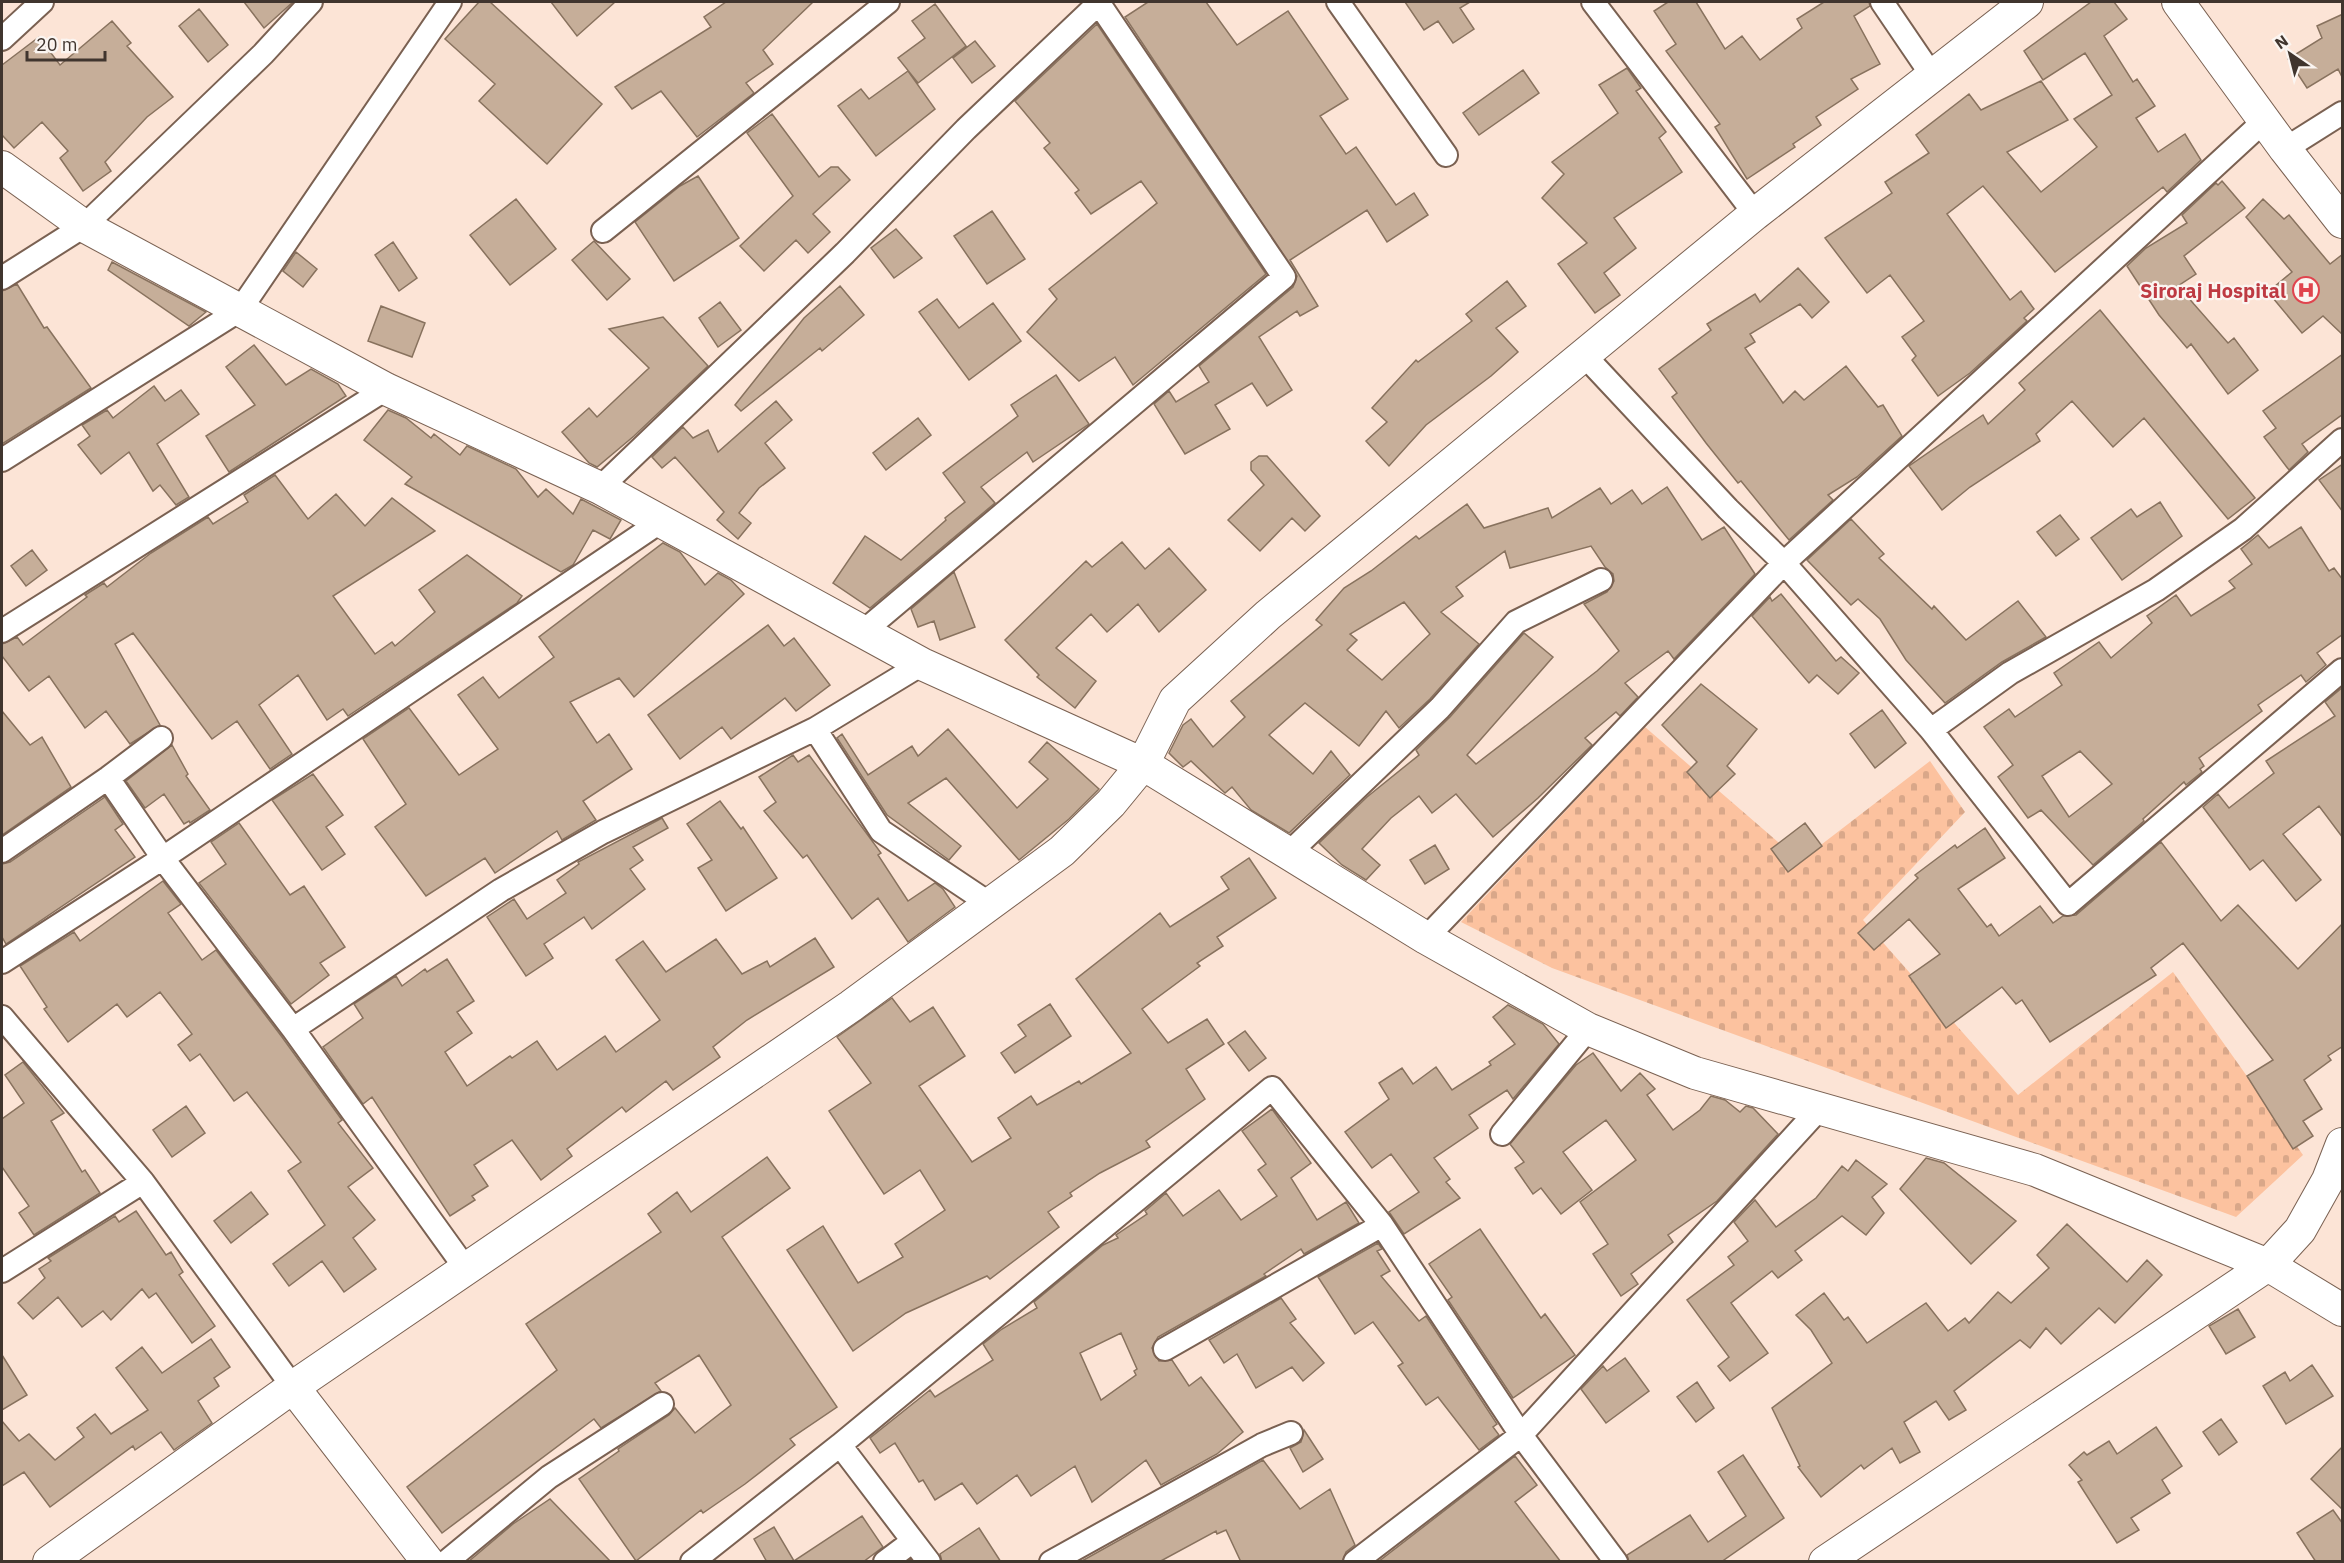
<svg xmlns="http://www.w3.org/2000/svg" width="2344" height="1563" viewBox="0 0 2344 1563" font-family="'IBM Plex Sans',sans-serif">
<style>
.cemetery{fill:url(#cemetery-stones)}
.building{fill:#c6ae99;stroke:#88725e;stroke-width:1.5;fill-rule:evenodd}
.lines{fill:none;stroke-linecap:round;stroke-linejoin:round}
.street-casing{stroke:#7a6152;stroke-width:26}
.secondary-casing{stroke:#7a6152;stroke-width:34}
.street{stroke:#fff;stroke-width:22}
.secondary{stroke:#fff;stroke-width:32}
.labels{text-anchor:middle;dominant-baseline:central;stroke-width:4.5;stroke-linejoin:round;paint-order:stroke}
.health-label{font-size:20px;font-weight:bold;fill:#be3a42;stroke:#fbf5f1;text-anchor:end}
</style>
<defs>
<pattern id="cemetery-stones" width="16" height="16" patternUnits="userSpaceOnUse" patternTransform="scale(1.5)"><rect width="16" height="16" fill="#fcc29f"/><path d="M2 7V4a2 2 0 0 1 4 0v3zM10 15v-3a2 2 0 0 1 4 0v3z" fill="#d9a789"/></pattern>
</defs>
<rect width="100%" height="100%" fill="#fce4d6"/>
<path class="cemetery" d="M1645,727L1800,861L1930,761L1965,812L1863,920L2018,1095L2173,972L2303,1155L2236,1217L1552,968L1461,922Z"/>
<path class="building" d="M244,2H293L264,28Z
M479,2H490L602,104L547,164L479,101L495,84L445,39Z
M551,2H615L577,36Z
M726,2H813L763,50L773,64L746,83L754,93L697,137L661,91L632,109L615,87L711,27L704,17Z
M1148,2H1206L1237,45L1288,11L1348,99L1320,116L1346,154L1356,147L1396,205L1414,193L1428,215L1387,242L1367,210L1290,260L1318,306L1300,316L1297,311L1259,337L1292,390L1267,406L1252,383L1215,405L1230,429L1185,454L1154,404L1169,391L1176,402L1209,382L1199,366L1293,287L1297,276L1125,17Z
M1405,2H1470L1460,8L1474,29L1453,43L1438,21L1424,30Z
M1668,2H1696L1725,49L1742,36L1760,60L1802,28L1797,19L1824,2H1869L1870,6L1854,16L1880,64L1851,79L1858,89L1816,117L1821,125L1793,144L1795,147L1747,179L1715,127L1720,124L1666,51L1676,44L1654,11Z
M2091,2H2114L2127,19L2104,36L2133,82L2137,79L2155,106L2136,118L2158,152L2185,134L2201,160L2167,192L2163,187L2055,272L1983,186L1947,214L2010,300L2021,291L2034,309L2024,318L2027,321L1970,373L1938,396L1912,360L1916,356L1902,337L1924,321L1890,275L1867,293L1825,238L1892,193L1885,182L1929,153L1916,135L1969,94L1981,110L2041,81L2068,120L2007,152L2041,192L2097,147L2074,119L2112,95L2085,53L2043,80L2024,51Z
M935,4L966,46L918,83L898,58L925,38L912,21Z
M199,9L228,45L208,62L179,26Z
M2343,14V79L2338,69L2307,88L2288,59L2322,38L2317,26Z
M112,21L131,43L127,46L173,97L147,117L105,162L111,171L83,191L60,158L68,151L42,122L14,148L2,135V65L39,37L60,65Z
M1097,24L1266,274L1133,385L1115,357L1079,381L1027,332L1057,299L1049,289L1157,203L1141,181L1091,214L1075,193L1079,190L1044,148L1050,143L1015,101Z
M975,41L995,66L972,83L953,58Z
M1627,68L1641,88L1636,91L1666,132L1659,138L1682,172L1614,218L1636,248L1604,273L1620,295L1595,313L1558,264L1587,243L1542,198L1564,174L1552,162L1618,113L1599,85Z
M1523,70L1539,93L1479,135L1463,113Z
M908,71L935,109L876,156L838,106L861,89L869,99Z
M772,114L819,177L831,167H838L850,180L813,214L830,232L808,253L796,240L764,271L740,246L793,196L747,133Z
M698,176L739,238L674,281L635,222L680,186Z
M2222,181L2245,208L2184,256L2196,274L2178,286L2228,343L2234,338L2258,370L2228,394L2191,344L2187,348L2159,315L2127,266L2146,248L2187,223L2182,215L2216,183L2218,185Z
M516,199L556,249L510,285L470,235Z
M2263,199L2284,219L2289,215L2330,264L2343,254V335L2323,316L2302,333L2268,292L2292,272L2246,217Z
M992,211L1025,259L987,284L954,236Z
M896,229L922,258L894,278L871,248Z
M594,241L630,279L607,300L572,260Z
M393,242L417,278L399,291L375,255Z
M296,252L317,269L303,287L283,271Z
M112,262L206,312L189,326L108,270Z
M1798,268L1829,302L1812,318L1800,304L1750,334L1755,342L1745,348L1783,403L1795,391L1804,400L1846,366L1878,407L1883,405L1902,436L1857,477L1828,495L1833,500L1789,540L1741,481L1738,483L1706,443L1672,397L1677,393L1659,369L1711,330L1707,324L1755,294L1760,302Z
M1507,281L1526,306L1496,328L1518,352L1491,376L1426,425L1389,466L1366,441L1387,422L1372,408L1416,360L1418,362L1472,321L1466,314Z
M17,284L44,328L47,327L91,388L2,444V291Z
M840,286L864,315L822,351L820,348L741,411L735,405L804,318Z
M937,299L959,328L993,303L1021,341L969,380L919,312Z
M720,302L741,330L718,347L699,318Z
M381,306L425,323L412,357L368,341Z
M2100,310L2255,498L2228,519L2144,418L2113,447L2072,401L2036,434L2040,441L1970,487L1942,510L1909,466L1983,415L1988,424L2025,390L2019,383Z
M663,317L708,366L634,436L597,467L589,463L562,432L589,408L597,417L649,368L609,329Z
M254,345L286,385L311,369L338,384L346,396L229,472L206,436L255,405L226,367Z
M2343,354V414L2302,444L2308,452L2289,470L2264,437L2276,428L2263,411Z
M1056,375L1089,424L1033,462L1027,452L981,487L995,503L870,608L833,583L865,536L901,560L946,520L945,518L965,502L943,473L1018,416L1011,405Z
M154,386L165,401L181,390L199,414L157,444L189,497L176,505L160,485L153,491L129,452L101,474L78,445L90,436L82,425L107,410L113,418Z
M776,401L792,420L765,443L785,468L759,488L739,513L751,523L738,539L717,520L724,512L675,457L662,468L652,457L683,427L693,438L708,430L718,452Z
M388,410L406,418L431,438L434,434L460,455L467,446L516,469L538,497L546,489L573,514L581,499L621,520L610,539L593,530L573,565L561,572L405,484L412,477L364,440Z
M918,418L931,435L886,470L873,453Z
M1259,456H1267L1320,516L1305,531L1292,518L1260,551L1228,520L1264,485L1251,470V462Z
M2343,464V512L2319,480Z
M275,475L308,519L336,494L365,526L392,498L435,531L333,596L375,654L392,642L395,646L435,612L419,590L467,555L522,596L517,603L348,716L343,709L327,720L298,675L259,705L292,754L270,769L237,721L212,739L133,633L115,644L160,725L130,744L106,711L85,728L49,676L29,691L2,656V644L17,637L23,645L87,597L85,595L104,583L107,587L151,553L208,517L213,524L248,502L244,495Z
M1667,487L1702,540L1724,527L1755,574L1674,659L1668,651L1625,683L1638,697L1620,716L1616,712L1585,738L1592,745L1538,798L1493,837L1456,794L1432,813L1419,796L1391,818L1362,849L1380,865L1366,880L1342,865L1319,843L1367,797L1419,755L1416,750L1450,717L1524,633L1553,657L1467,755L1476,764L1597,671L1619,651L1584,604L1607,592L1614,581L1613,574L1605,567L1591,546L1510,568L1505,551L1456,587L1463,596L1441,612L1479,644L1430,699L1399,728L1386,711L1359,746L1305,703L1269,735L1313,774L1331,751L1350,775L1289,833L1251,810L1232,787L1225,793L1191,761L1183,767L1169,753L1183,725L1191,719L1213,747L1245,717L1231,701L1322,625L1316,620L1344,588L1371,571L1416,536L1419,539L1467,504L1484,528L1548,508L1552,518L1600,488L1611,504L1632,490L1642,504ZM1404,602L1430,634L1382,680L1347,650L1357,640L1350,634Z
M2160,502L2182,536L2122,580L2091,538L2131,509L2137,517Z
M2060,515L2079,539L2056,556L2037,532Z
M1851,519L1884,554L1879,558L1932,609L1934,606L1966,640L2018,601L2046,637L2002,662L1945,703L1906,660L1880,619L1858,599L1851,605L1807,560Z
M2301,527L2329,571L2334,568L2343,580V634L2317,653L2326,665L2306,682L2301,675L2258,705L2262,711L2199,758L2204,766L2200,769L2202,772L2186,785L2184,782L2143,819L2144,821L2093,865L2041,810L2028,818L1998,777L2013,765L1984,727L2009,709L2015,717L2062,685L2054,673L2099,642L2111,658L2152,623L2147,616L2176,595L2191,616L2235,588L2229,581L2252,564L2241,549L2258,535L2269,548ZM2080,751L2112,784L2069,817L2042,776Z
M1122,542L1145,569L1169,548L1206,590L1159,632L1138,604L1107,632L1091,614L1056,648L1096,681L1075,708L1037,677L1039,675L1005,640L1086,561L1092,567Z
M663,543L680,552L705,585L718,573L731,580L744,594L634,697L619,678L570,702L597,743L609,734L632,769L583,801L596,820L562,840L557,831L495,873L485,858L426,896L375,827L406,804L363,739L409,708L459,775L498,749L458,695L483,677L499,698L554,657L539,637Z
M32,550L47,570L26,586L11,566Z
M954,572L975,627L940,640L934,621L918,627L911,609Z
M1781,594L1836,661L1841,657L1859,673L1838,694L1817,675L1809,683L1752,616L1770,597L1772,601Z
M768,625L784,646L794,638L830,685L796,711L785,698L731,739L722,727L680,759L648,715Z
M1701,684L1757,729L1727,766L1735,774L1710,798L1687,772L1697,762L1662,725Z
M2343,687V838L2319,806L2283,834L2321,880L2296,901L2263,860L2250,870L2203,807L2218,794L2229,808L2274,773L2266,761L2335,716L2325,702Z
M1882,710L1906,743L1875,768L1850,734Z
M2,711L30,745L42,737L71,787L2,835Z
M948,729L1017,808L1048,779L1029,762L1047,742L1099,789L1069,819L1019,860L946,778L908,803L961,846L949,860L887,815L837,738L842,734L868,775L912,746L918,756Z
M172,745L188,774L186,776L210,810L190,823L189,821L184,824L164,794L145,808L126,781Z
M793,755L798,762L809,755L881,853L878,855L908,901L935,883L943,889L955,907L908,942L878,898L852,919L807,855L803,858L764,811L776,802L759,777Z
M313,774L343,815L326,827L345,854L322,870L272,800Z
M105,797L123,824L115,830L135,857L6,944L2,937V864L10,862Z
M720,801L741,829L743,827L777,878L726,911L698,868L712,860L687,824Z
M662,818L668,828L633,847L643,860L630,869L645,889L592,929L584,917L544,944L553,958L526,976L487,917L514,899L527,919L566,893L557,880L579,864L578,862Z
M239,823L290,895L304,886L345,947L320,963L329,975L291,1004L199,883L226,864L211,842Z
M1805,823L1822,846L1788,872L1771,849Z
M1985,828L2005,858L1958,889L1987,927L1991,924L1999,936L2040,906L2053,923L2063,916L2076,915L2161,842L2221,921L2238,905L2298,969L2343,923V1046L2328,1056L2331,1060L2304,1080L2322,1109L2303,1121L2313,1136L2293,1149L2247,1076L2273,1060L2183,943L2151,968L2156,975L2050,1042L2022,1000L2016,1004L2002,987L1946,1028L1909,976L1940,954L1909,919L1874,950L1858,933L1918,878L1915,875L1955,845L1957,848Z
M1435,845L1449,869L1425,884L1410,860Z
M1249,858L1276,898L1217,937L1223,946L1197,963L1200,966L1142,1009L1168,1043L1207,1019L1224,1044L1186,1069L1205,1099L1146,1141L1150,1147L1100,1173L1070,1193L1072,1196L1048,1212L1059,1227L990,1279L987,1276L906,1313L853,1351L787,1250L823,1226L858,1283L903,1257L895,1244L945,1210L920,1170L884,1194L829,1111L871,1083L837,1037L892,998L910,1022L933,1007L965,1056L919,1086L972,1162L1011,1138L998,1118L1031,1096L1037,1105L1079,1081L1081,1084L1131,1053L1076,979L1160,913L1170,927L1229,889L1221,877Z
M163,881L181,904L168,913L202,960L216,950L282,1037L342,1120L338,1123L373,1168L348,1187L375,1220L353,1238L376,1269L344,1292L322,1261L289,1286L273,1264L325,1225L288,1171L301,1162L247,1092L234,1101L200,1054L190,1061L178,1045L192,1034L160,992L127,1017L117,1004L68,1042L44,1009L47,1007L20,966L74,932L80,941Z
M815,938L834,967L747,1020L713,1047L720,1057L673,1090L666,1081L626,1112L622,1107L567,1149L572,1156L541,1180L512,1140L474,1165L488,1186L472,1196L475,1200L450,1216L372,1097L363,1104L323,1047L363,1018L354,1004L396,976L402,986L425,969L427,972L447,959L474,1001L457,1012L472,1033L445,1052L467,1086L510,1056L512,1058L537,1041L557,1070L605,1036L616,1052L660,1020L616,960L643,941L666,972L716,939L742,974L767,961L770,967Z
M1050,1004L1071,1036L1015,1073L1001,1053L1026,1036L1018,1025Z
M1508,1005L1543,1024L1559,1044L1513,1099L1507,1090L1469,1115L1478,1128L1434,1158L1450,1179L1446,1182L1460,1198L1404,1234L1389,1212L1419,1192L1391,1154L1372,1168L1345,1132L1389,1099L1379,1083L1402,1068L1413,1084L1436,1067L1452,1090L1491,1065L1489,1062L1515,1044L1493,1017Z
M1245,1031L1266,1058L1249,1071L1228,1043Z
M1593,1053L1621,1091L1640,1073L1655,1089L1647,1095L1673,1130L1700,1110L1711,1096L1725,1100L1740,1112L1746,1106L1753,1108L1778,1134L1717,1201L1668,1235L1673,1242L1631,1274L1638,1284L1621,1296L1593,1254L1608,1244L1580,1202L1636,1160L1606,1120L1563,1152L1592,1190L1561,1214L1541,1188L1533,1194L1515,1168L1524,1162L1510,1144L1576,1065Z
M23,1062L64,1113L51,1121L82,1172L85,1170L100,1193L34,1235L19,1213L29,1206L2,1167V1119L24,1103L5,1075Z
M186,1106L205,1133L172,1157L153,1130Z
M1272,1109L1311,1163L1291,1178L1317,1220L1346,1202L1359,1223L1304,1254L1301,1249L1264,1274L1266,1276L1158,1337L1152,1348L1159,1361L1172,1360L1189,1386L1201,1377L1243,1432L1217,1454L1161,1485L1146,1460L1092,1502L1075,1466L1031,1496L1017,1475L977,1504L962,1483L935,1500L923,1480L919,1482L895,1443L880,1453L870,1438L930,1390L935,1397L993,1360L983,1344L1002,1329L1037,1308L1034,1302L1103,1245L1118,1238L1116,1235L1147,1214L1145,1211L1166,1193L1183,1216L1219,1190L1241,1220L1277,1196L1258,1170L1266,1164L1242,1131ZM1121,1333L1137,1369L1134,1371L1136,1375L1101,1400L1080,1353Z
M767,1157L790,1188L722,1237L837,1407L790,1439L795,1445L745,1484L703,1513L701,1510L636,1561L579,1479L619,1451L618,1449L669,1415L675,1408L695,1433L731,1405L699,1355L655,1383L661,1391L601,1428L594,1419L442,1533L407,1487L557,1370L526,1324L661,1232L648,1214L677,1192L691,1212Z
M1926,1158L1944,1163L2016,1221L1971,1264L1900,1189Z
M1856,1160L1887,1184L1872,1197L1884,1213L1866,1235L1842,1216L1795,1251L1802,1260L1778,1278L1772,1271L1731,1303L1768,1353L1730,1381L1718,1366L1729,1357L1687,1300L1734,1265L1728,1257L1748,1241L1734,1222L1755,1200L1776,1227L1816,1198L1842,1166L1848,1171Z
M251,1192L268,1214L231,1243L214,1221Z
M136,1211L166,1255L171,1252L183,1272L179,1275L215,1326L192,1343L156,1293L149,1298L142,1289L111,1320L103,1311L82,1327L58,1297L33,1319L18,1303L45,1278L39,1269L51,1261L48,1258L115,1216L119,1222Z
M2067,1224L2127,1282L2147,1260L2162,1275L2115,1323L2099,1308L2061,1344L2046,1328L2030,1348L2020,1340L1954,1391L1966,1410L1949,1420L1936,1401L1904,1422L1920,1452L1900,1463L1892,1448L1864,1469L1861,1465L1821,1497L1798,1467L1800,1466L1772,1408L1832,1363L1811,1330L1796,1315L1824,1293L1844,1320L1848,1317L1867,1343L1926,1303L1948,1331L1965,1318L1969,1323L1998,1292L2011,1303L2049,1268L2037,1255Z
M1480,1229L1541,1318L1545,1314L1575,1355L1513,1398L1448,1300L1452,1297L1429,1264Z
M1378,1243L1382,1249L1377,1251L1390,1271L1381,1276L1419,1321L1426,1316L1497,1424L1493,1427L1499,1435L1479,1450L1438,1397L1426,1405L1398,1366L1403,1363L1373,1322L1355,1334L1318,1277Z
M1281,1298L1296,1319L1290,1323L1324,1363L1303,1381L1292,1367L1256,1388L1237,1354L1224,1363L1209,1340Z
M2238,1309L2255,1337L2226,1354L2209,1326Z
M211,1339L230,1367L214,1378L219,1386L198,1401L212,1423L174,1450L161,1432L135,1450L133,1446L50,1507L24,1472L2,1486V1421L19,1441L29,1434L55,1460L84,1437L77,1428L95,1414L111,1434L148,1410L116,1368L142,1347L162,1373Z
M2,1355L27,1395L2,1410Z
M1625,1358L1649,1391L1606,1423L1581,1389L1603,1366L1607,1371Z
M2312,1365L2333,1396L2286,1424L2263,1386L2285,1372L2290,1381Z
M1697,1382L1714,1408L1696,1422L1677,1397Z
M2221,1419L2237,1442L2219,1455L2203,1432Z
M2156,1427L2182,1466L2162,1480L2170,1493L2131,1518L2139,1530L2117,1543L2078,1482L2082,1480L2069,1465L2084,1452L2087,1455L2109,1441L2117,1454Z
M1304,1430L1323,1459L1303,1472L1290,1448L1301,1442Z
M2343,1446V1510L2311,1479Z
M1743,1455L1784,1518L1721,1562H1629L1627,1555L1690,1515L1708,1542L1746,1516L1718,1472Z
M1515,1456L1537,1485L1515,1502L1561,1562H1378Z
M1263,1460L1300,1509L1330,1489L1355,1545L1346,1552L1342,1562H1241L1226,1530L1217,1534L1216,1531L1159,1562H1080Z
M550,1499L611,1562H468L513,1524Z
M2333,1510L2343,1524V1562H2316L2297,1533Z
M862,1516L883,1547L863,1562H767L754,1539L774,1527L794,1561Z
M979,1528L1001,1562H942L940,1554Z"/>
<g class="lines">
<defs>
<path id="street" d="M1338,2L1446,155
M1593,2L1755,214
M1882,2L1933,77
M2,39L42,2
M2285,149L2342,113
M603,231L888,2
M2,278L84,226L263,54L311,2
M1584,355L1728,509L1784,563L1931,730L2068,904L2342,670
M2,460L240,310L450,2
M600,488L845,253L966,129L1100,2
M2,631L386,389
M864,631L1284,277L1098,2
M815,729L881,831L990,904
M1931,730L2010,673L2156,590L2243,529L2342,440
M108,778L167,864L293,1029
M2,851L108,778L161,738
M1289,853L1440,708L1516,622L1601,580
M1426,938L1784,563L2264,121
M2,962L163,858L660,522
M2,1017L143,1182L293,1387
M1502,1134L1588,1029
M466,1269L293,1029L501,890L603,832L815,729L922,664
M2,1271L143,1182
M1165,1349L1382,1225
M840,1445L1272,1088L1382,1225L1521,1435L1820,1108
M446,1562L549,1477L662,1404
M692,1562L840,1445L929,1562
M885,1562L913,1541
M1051,1562L1262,1445L1291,1433
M1355,1562L1521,1435L1616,1562"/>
<path id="secondary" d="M2178,2L2285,149L2342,222
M2,167L84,226L386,389L600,488L922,664L1143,764L1426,938L1588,1029L1695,1073L2035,1170L2268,1265L2342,1310
M293,1387L428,1562
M49,1562L293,1387L851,1006L1062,851L1111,803L1143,764L1175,700L1268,615L1755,214L2027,2
M1825,1562L2268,1265L2300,1230L2328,1180L2342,1144"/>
</defs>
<use href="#street" class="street-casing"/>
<use href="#secondary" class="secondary-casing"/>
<use href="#street" class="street"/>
<use href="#secondary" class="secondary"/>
</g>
<defs>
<symbol id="hospital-ring" viewBox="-11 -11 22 22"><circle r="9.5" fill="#fbf5f1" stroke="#e0444e" stroke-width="1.5"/><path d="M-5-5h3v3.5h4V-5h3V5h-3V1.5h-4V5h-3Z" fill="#e0444e"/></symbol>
</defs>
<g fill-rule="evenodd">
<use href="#hospital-ring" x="2291" y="275" width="30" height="30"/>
</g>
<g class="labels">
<g class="health-label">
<text x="2286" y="290">Siroraj Hospital</text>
</g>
</g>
<rect width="2344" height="1563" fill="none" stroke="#40352e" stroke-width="6"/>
<g transform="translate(2290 54) rotate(325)" stroke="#fbf5f1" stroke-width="4.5" paint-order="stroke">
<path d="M0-4.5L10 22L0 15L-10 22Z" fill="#40352e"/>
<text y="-9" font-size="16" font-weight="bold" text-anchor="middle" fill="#40352e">N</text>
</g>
<path d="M27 51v9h78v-9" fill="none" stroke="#40352e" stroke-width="3"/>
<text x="36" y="51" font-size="18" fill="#40352e" stroke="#fbf5f1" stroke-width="4.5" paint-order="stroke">20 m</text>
</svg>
